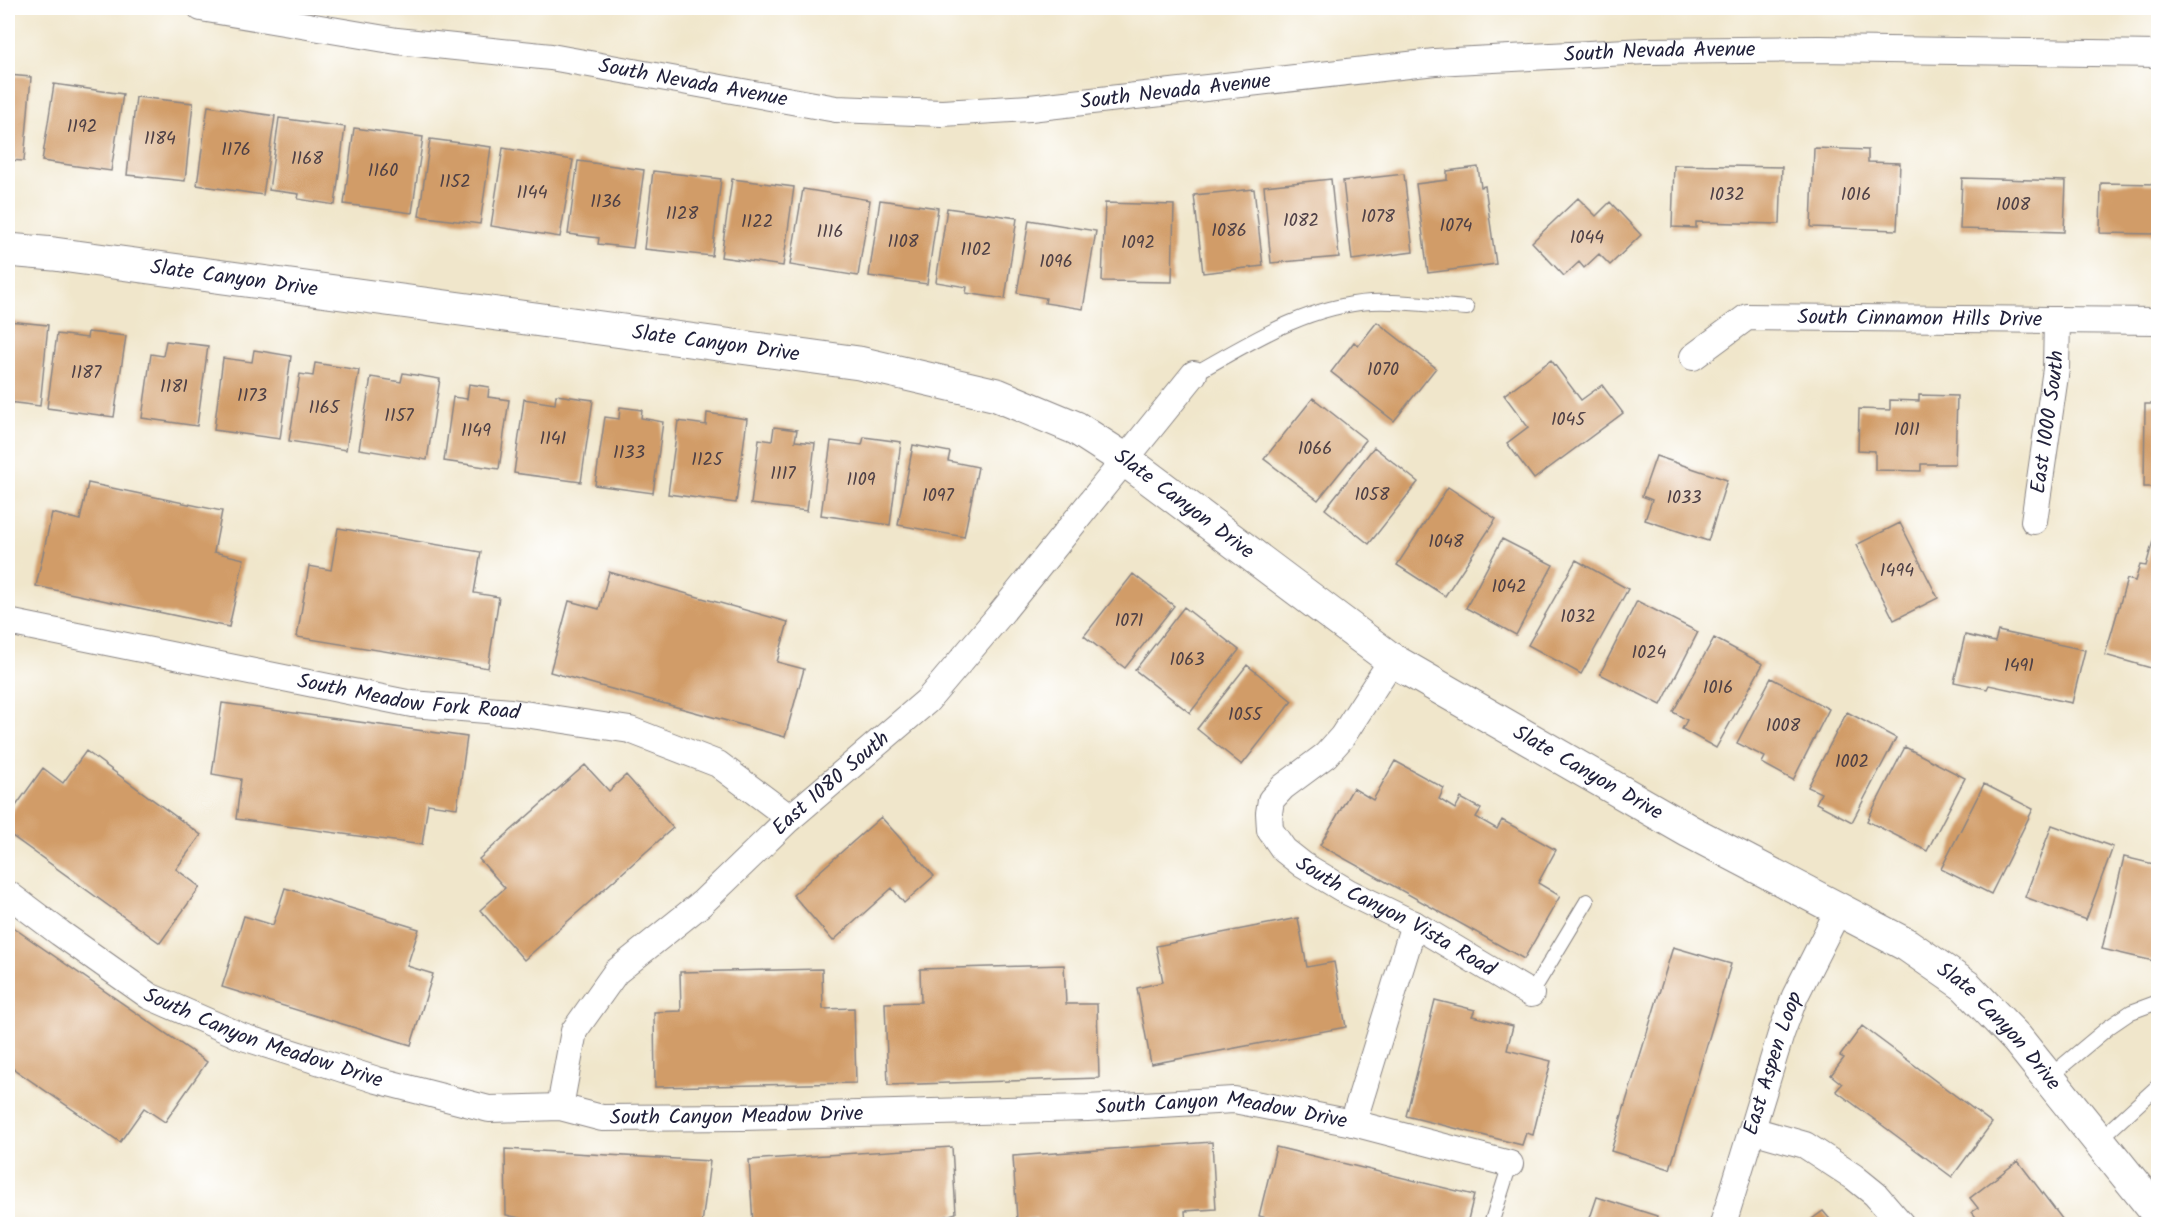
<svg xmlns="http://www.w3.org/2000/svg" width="2166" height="1232" viewBox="0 0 2166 1232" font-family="Kalam,sans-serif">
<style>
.building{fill:#d19c67}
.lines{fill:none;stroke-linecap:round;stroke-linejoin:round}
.lane-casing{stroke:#898483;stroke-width:16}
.street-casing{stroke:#898483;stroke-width:28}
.secondary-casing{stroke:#898483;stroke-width:35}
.lane{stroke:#fff;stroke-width:14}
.street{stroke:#fff;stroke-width:26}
.secondary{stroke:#fff;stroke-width:33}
.labels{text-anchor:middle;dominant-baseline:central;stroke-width:6;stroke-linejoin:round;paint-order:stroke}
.number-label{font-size:18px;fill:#4e4046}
.street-label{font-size:21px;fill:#22223b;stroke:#fff}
</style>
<rect width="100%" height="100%" fill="#fff"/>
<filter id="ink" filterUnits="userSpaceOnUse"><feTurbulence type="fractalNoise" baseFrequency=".0167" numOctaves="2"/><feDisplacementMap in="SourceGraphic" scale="12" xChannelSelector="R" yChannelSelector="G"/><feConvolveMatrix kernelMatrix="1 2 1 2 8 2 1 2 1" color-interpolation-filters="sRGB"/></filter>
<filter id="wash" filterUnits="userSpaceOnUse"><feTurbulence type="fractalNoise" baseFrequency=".008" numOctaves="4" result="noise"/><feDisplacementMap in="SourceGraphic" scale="24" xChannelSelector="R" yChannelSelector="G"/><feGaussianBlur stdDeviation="1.35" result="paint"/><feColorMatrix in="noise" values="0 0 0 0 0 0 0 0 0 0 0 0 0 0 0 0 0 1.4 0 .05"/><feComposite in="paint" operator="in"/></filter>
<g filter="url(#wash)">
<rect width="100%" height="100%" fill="#f0e6cb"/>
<g id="blocks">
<path class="building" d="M8,75L31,77L24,161L8,160Z
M54,84L123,94L111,171L42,161Z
M136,97L193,103L185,181L127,175Z
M208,106L275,116L263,195L197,185Z
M279,118L345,127L335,205L298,199L299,194L269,190Z
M354,128L423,137L412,213L344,204Z
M430,139L491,147L480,224L419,216Z
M503,148L573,160L560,237L491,226Z
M1814,148L1868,150V162L1900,163L1897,230L1811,227Z
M578,161L644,170L633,248L598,244L599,238L568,234Z
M1674,165L1782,167L1780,224L1696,222V228L1672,227Z
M1478,167L1481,187L1485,186L1496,264L1428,273L1416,184L1447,180V171Z
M653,171L721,179L712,256L644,249Z
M1404,174L1413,252L1352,260L1343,181Z
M1962,178L2066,181L2064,232L1960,229Z
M732,179L794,187L783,266L721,257Z
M1331,179L1339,257L1271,263L1264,186Z
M2101,183L2158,184V234L2100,233Z
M803,189L870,200L858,276L790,265Z
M1254,189L1263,266L1203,273L1194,195Z
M1578,198L1596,216L1610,202L1641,235L1610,265L1599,254L1584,268L1579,262L1564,276L1532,242Z
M880,200L938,208L927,284L869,276Z
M1105,203L1174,205L1172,282L1102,281Z
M947,208L1017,218L1005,299L966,293L967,287L936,282Z
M1029,220L1096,231L1083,309L1045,303L1046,298L1017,293Z
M8,321L48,325L40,406L8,402Z
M1377,322L1436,368L1394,421L1331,372L1354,342L1358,346Z
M88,332L126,336L114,417L47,408L57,334L87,338Z
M166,341L208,346L197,426L142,418L151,354L163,356Z
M254,350L291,356L280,439L214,430L223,358L252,362Z
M1551,360L1581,400L1602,385L1623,413L1534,479L1507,443L1528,427L1504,395Z
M315,363L359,370L346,450L289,441L300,374L313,376Z
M403,373L440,379L427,460L359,449L371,377L401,382Z
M469,384L489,387L488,397L509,400L499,469L444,461L453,397L467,399Z
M556,395L593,400L581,482L514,473L524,399L555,404Z
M1919,395L1957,396L1955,464H1921V471L1875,470V451L1858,450L1859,409L1890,410V400L1919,401Z
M1313,398L1366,440L1318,500L1264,459Z
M2145,404H2158V487H2144Z
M620,407L642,410L641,418L663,422L653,493L595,485L605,417L619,419Z
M707,413L747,419L736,503L668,494L678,421L706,425Z
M774,427L797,430L795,441L815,443L807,511L751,504L759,439L772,441Z
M864,437L901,442L890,525L821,515L831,441L862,445Z
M913,445L950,452L948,461L978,467L964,537L898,525Z
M1374,447L1418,482L1369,544L1325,509Z
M1656,456L1727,480L1708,541L1645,520L1652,500L1642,496Z
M88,483L222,511L214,552L244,559L229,627L36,586L52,513L80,520Z
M1448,487L1496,519L1445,596L1397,565Z
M1900,523L1938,598L1894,620L1856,545Z
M338,528L481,552L474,593L499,597L488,668L297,637L309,566L331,570Z
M2155,534L2158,535V670L2105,655L2127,579L2135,581L2140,565L2146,566Z
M1502,539L1553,565L1516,635L1466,608Z
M1576,560L1628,589L1581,674L1528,645Z
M609,572L788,622L777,662L804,669L785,737L550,672L569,601L599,609Z
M1133,574L1174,606L1125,668L1084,636Z
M1637,601L1698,632L1661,705L1600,674Z
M1184,607L1239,650L1190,713L1135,670Z
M1998,631L2085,650L2072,703L1989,685L1987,689L1954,682L1965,635L1995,642Z
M1714,638L1763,664L1716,748L1682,729L1687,720L1673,712Z
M1247,665L1292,701L1242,765L1197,729Z
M1771,678L1829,709L1793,780L1762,763L1765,757L1737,743Z
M222,703L467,737L457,808L428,804L422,845L236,819L241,779L212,774Z
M1847,712L1896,738L1852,822L1816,803L1821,793L1808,787Z
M1905,747L1965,778L1927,851L1867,821Z
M86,751L201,835L176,869L200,887L160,943L8,833V817L43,768L63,783Z
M1395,761L1444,788L1439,799L1455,809L1461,798L1481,809L1476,817L1497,829L1502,820L1556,850L1538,883L1560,896L1524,959L1320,845L1353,788L1373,800Z
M585,765L609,791L626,775L673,828L524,960L480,910L505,888L479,859Z
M1984,784L2033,809L1991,894L1941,869Z
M881,817L934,876L904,903L892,888L833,941L793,895Z
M2052,825L2113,847L2086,920L2025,897Z
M2124,857L2158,865V962L2102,949Z
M285,888L419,929L407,966L433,974L411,1045L222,987L244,916L273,925Z
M1298,918L1307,967L1334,962L1346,1027L1151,1064L1137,988L1163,982L1156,946Z
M8,924L207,1062L165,1122L144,1108L120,1142L8,1065Z
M1673,947L1731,964L1670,1169L1611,1151Z
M1064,965L1066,1004H1097L1099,1078L888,1085L885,1003L921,1002L920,969Z
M822,969L823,1009L854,1008L856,1083L655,1087L654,1012L681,1011L680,972Z
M1435,1000L1475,1010L1472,1016L1513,1026L1507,1050L1551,1061L1533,1135L1526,1133L1522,1145L1406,1116Z
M1862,1026L1992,1123L1952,1177L1836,1091L1842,1084L1831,1075L1844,1058L1840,1056Z
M1212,1142L1216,1209L1185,1211L1186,1224H1037L1036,1218L1017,1220L1013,1156Z
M952,1147L956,1213L925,1223V1224H753L749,1160Z
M1276,1147L1474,1195L1467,1224H1286V1223L1259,1216Z
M505,1149L710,1161L702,1224H529V1220L506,1215Z
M2018,1161L2066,1224H1981L1972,1212L1978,1208L1970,1198Z
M1597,1197L1657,1216L1655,1224H1588Z
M1823,1211L1834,1224H1805Z"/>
</g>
</g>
<g filter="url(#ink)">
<use href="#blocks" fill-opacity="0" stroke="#898483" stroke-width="1.5"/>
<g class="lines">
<defs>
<path id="lane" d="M1194,374C1249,343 1306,306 1371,302C1399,300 1438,306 1467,308
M1531,994L1587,901
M2049,1077L2109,1027L2131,1012L2158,1002
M2099,1140L2158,1086
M1491,1224L1510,1164"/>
<g id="street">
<path id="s1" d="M201,8L397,41L551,57L836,109L942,113L1030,108L1435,62L1646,51L1820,49L2158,54"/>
<path id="s2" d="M1693,357L1747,317L2158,321"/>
<path id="s3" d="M2034,521L2056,369L2057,320"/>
<path id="s4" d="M8,622L412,704L511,712L630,730L718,764L790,818"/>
<path id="s5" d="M1392,660L1342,737L1326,755L1283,787L1271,800L1269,813L1270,830L1284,850L1303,865L1348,892L1414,924L1531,994"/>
<path id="s6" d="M8,894L60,933L149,996L243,1037L377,1080L489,1109L560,1107L602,1118L743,1117L1087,1108L1234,1100L1353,1123L1510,1164"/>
<path id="s7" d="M560,1107L574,1031L616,972L702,903L790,818L927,701L998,617L1194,374"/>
<path d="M1353,1123L1414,924"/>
<path d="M1752,1130L1805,1145L1854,1177L1875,1194L1901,1224"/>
<path id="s8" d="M1723,1224L1781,1034L1795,996L1839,909"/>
</g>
<g id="secondary">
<path id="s9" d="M8,250L54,254L859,363L997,395L1076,428L1124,459L1392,660L1689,831L1907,945L1966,986L2017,1039L2158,1214"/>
</g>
</defs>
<use href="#lane" class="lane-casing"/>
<use href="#street" class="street-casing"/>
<use href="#secondary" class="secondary-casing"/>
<use href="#lane" class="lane"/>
<use href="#street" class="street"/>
<use href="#secondary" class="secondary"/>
</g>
</g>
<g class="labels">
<g class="number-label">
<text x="82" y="127">1192</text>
<text x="160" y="139">1184</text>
<text x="236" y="150">1176</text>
<text x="307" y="159">1168</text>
<text x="383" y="171">1160</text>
<text x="455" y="182">1152</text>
<text x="532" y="193">1144</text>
<text x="1727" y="195">1032</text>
<text x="1856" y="195">1016</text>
<text x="606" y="202">1136</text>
<text x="2013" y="205">1008</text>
<text x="682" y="214">1128</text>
<text x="1378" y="217">1078</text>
<text x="1301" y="221">1082</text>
<text x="757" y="222">1122</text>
<text x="1456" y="226">1074</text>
<text x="1229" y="231">1086</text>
<text x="830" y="232">1116</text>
<text x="1587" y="238">1044</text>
<text x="903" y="242">1108</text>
<text x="1138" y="243">1092</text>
<text x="976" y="250">1102</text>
<text x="1056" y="262">1096</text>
<text x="1383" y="370">1070</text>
<text x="86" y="373">1187</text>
<text x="174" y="387">1181</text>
<text x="252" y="396">1173</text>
<text x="324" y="408">1165</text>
<text x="399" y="416">1157</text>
<text x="1568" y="420">1045</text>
<text x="1907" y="430">1011</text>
<text x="476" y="431">1149</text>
<text x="553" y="439">1141</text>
<text x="1315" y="449">1066</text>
<text x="629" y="453">1133</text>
<text x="707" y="460">1125</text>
<text x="783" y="474">1117</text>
<text x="861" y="480">1109</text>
<text x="1372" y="495">1058</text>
<text x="938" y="496">1097</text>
<text x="1684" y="498">1033</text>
<text x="1446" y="542">1048</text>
<text x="1897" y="571">1494</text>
<text x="1509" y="587">1042</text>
<text x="1578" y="617">1032</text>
<text x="1129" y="621">1071</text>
<text x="1649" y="653">1024</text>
<text x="1187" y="660">1063</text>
<text x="2019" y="666">1491</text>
<text x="1718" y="688">1016</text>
<text x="1245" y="715">1055</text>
<text x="1783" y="726">1008</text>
<text x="1852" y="762">1002</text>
</g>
<g class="street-label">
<text stroke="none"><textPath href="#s1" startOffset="1470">South Nevada Avenue</textPath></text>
<text stroke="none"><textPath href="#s1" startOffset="498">South Nevada Avenue</textPath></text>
<text stroke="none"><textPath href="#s1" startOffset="984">South Nevada Avenue</textPath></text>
<text stroke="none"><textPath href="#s9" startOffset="228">Slate Canyon Drive</textPath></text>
<text stroke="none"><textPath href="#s2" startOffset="240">South Cinnamon Hills Drive</textPath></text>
<text stroke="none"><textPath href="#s9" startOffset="714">Slate Canyon Drive</textPath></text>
<text stroke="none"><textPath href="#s3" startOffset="100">East 1000 South</textPath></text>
<text stroke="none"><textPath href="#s9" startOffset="1218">Slate Canyon Drive</textPath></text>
<text stroke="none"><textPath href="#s4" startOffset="408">South Meadow Fork Road</textPath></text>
<text stroke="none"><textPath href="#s9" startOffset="1704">Slate Canyon Drive</textPath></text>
<text stroke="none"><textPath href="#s7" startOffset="436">East 1080 South</textPath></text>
<text stroke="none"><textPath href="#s5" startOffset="372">South Canyon Vista Road</textPath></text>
<text stroke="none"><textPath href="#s9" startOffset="2190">Slate Canyon Drive</textPath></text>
<text stroke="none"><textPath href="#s6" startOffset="296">South Canyon Meadow Drive</textPath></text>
<text stroke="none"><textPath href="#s8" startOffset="168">East Aspen Loop</textPath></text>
<text stroke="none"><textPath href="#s6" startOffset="782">South Canyon Meadow Drive</textPath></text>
<text stroke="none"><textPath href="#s6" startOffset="1268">South Canyon Meadow Drive</textPath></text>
</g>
</g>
<rect width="2166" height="1232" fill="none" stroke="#fff" stroke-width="30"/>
</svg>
